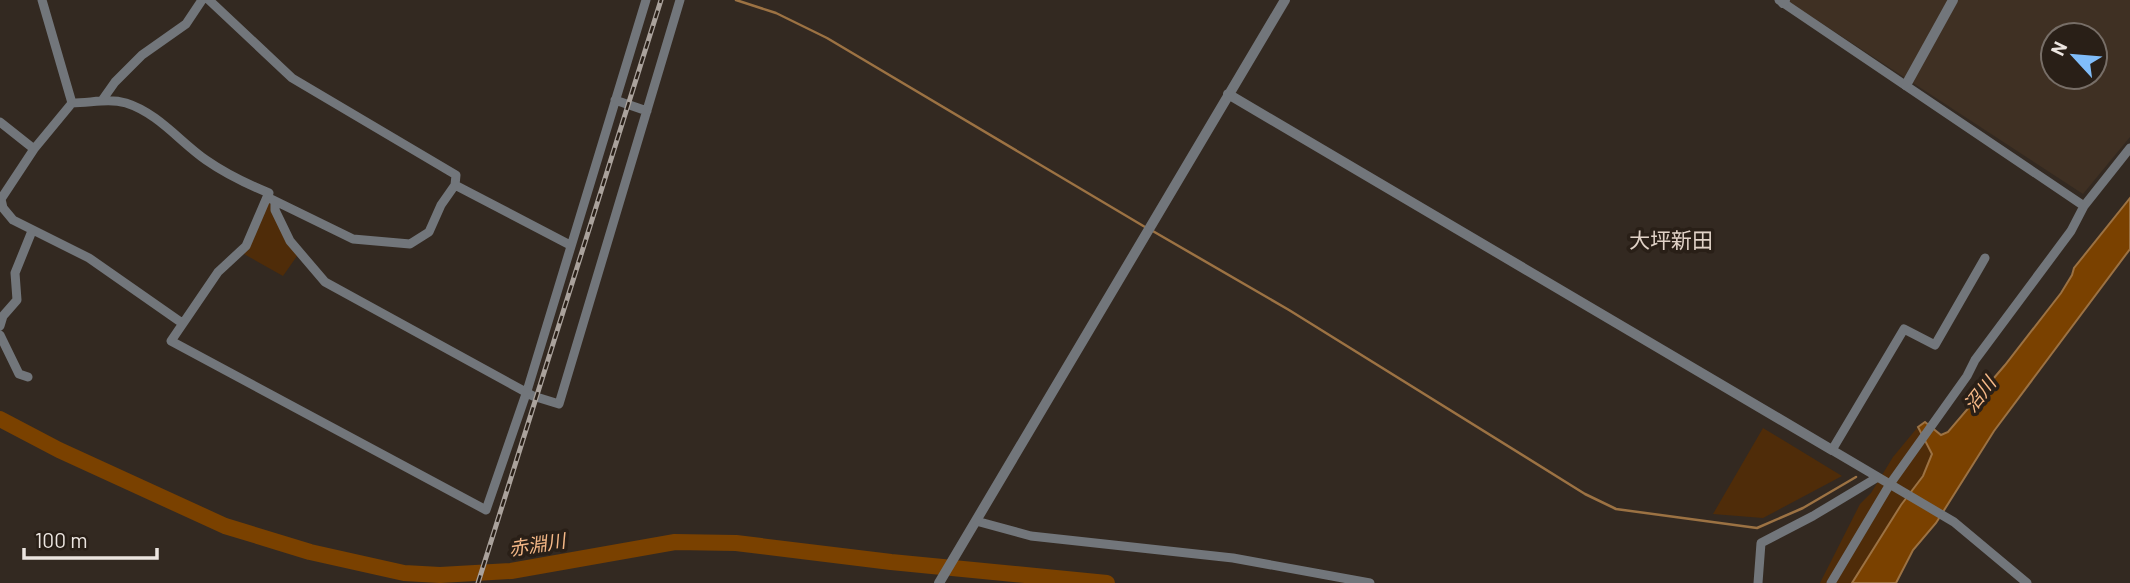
<svg xmlns="http://www.w3.org/2000/svg" width="2130" height="583" viewBox="0 0 2130 583" font-family="Barlow,'Noto Sans JP',sans-serif">
<style>
.built{fill:#3f3023;fill-rule:evenodd}
.green{fill:#4f2c09}
.water{fill:#7a4100;stroke:#9c7243;stroke-width:2}
.lines{fill:none;stroke-linecap:round;stroke-linejoin:round}
.stream{stroke:#9c7243;stroke-width:2.5}
.river{stroke:#7a4100;stroke-width:16}
.minor{stroke:#72767b;stroke-width:9}
.tertiary{stroke:#72767b;stroke-width:10}
.rail-casing{stroke:#aaa29c;stroke-width:5}
.rail{stroke:#291f17;stroke-width:2.5;stroke-dasharray:8;stroke-linecap:butt}
.labels{text-anchor:middle;dominant-baseline:central;stroke-width:7;stroke-linejoin:round;paint-order:stroke}
.water-label{font-size:19px;font-style:italic;fill:#f5b887;stroke:#291f17}
.quarter-label{font-size:21px;fill:#e0d2c7;stroke:#291f17}
</style>
<rect width="100%" height="100%" fill="#332921"/>
<path class="built" d="M1786,0H2130V137L2083,194ZM2053,35H2095V77H2053Z"/>
<path class="green" d="M267,197L297,256L283,276L244,254Z
M1763,428L1842,476L1763,518L1713,514Z
M1917,428L1932,454L1923,477L1899,508L1852,583H1820L1860,504L1871,493L1893,457Z"/>
<path class="water" d="M2130,198V249L1994,431L1936,523L1913,550L1896,583H1852L1901,505L1923,476L1932,454L1918,427L1925,422L1941,435L1948,432L2005,365L2061,293L2072,275L2074,268Z"/>
<g class="lines">
<path class="stream" d="M736,0L776,13L827,38L1145,227
M1151,230L1289,310L1585,494L1616,509L1757,528L1803,508L1856,477"/>
<path class="river" d="M0,419L59,450L225,526L310,552L404,573L440,575L511,571L675,542L736,543L891,562L1107,583"/>
<path class="minor" d="M42,0L72,103
M1779,0L2084,206
M103,99L115,82L142,55L186,24L202,0
M615,100L647,111
M0,122L34,149
M455,185L570,245
M267,197L246,246L218,272L171,341L486,510L527,391L646,0
M275,201V210L290,241L325,282L533,396L559,404L680,0
M1985,258L1935,345L1904,329L1832,450L1954,522L2027,583
M182,323L89,258L13,220L3,208L1,199L34,149L72,103C91,103 108,98 126,103C158,113 180,142 206,160C226,174 247,184 269,193L267,197L353,239L410,244L429,232L441,205L455,185L456,175L292,78L209,0
M0,326L3,316L17,300L15,273L32,231
M0,335L19,374L28,377
M976,521L1031,536L1233,558L1370,583
M1758,583L1761,543L1813,516L1878,477
M1831,583L1890,484L1967,376L1975,360L2071,231L2084,206L2130,148"/>
<path class="tertiary" d="M1783,3L1785,0
M1906,85L1953,0
M1228,94L1832,450
M939,583L1285,0"/>
<defs>
<path id="rail" d="M478,583L661,0"/>
</defs>
<use href="#rail" class="rail-casing"/>
<use href="#rail" class="rail"/>
</g>
<g class="labels">
<g class="water-label">
<text transform="translate(1979 394) rotate(-52)">沼川</text>
<text transform="translate(537 544) rotate(-9)">赤淵川</text>
</g>
<g class="quarter-label">
<text x="1671" y="239">大坪新田</text>
</g>
</g>
<g transform="translate(2074 56) rotate(296)"><circle r="33" fill="#291f17" stroke="#776e67" stroke-width="2"/>
<path d="M0-5L12 26L0 18L-12 26Z" fill="#80bdfa"/>
<text y="-10" font-size="19" font-weight="bold" text-anchor="middle" fill="#ece5e0">N</text>
</g>
<path d="M24 548v10h133v-10" fill="none" stroke="#ece5e0" stroke-width="3.5"/>
<text x="35" y="548" font-size="21" fill="#ece5e0" stroke="#291f17" stroke-width="5" paint-order="stroke">100 m</text>
</svg>
